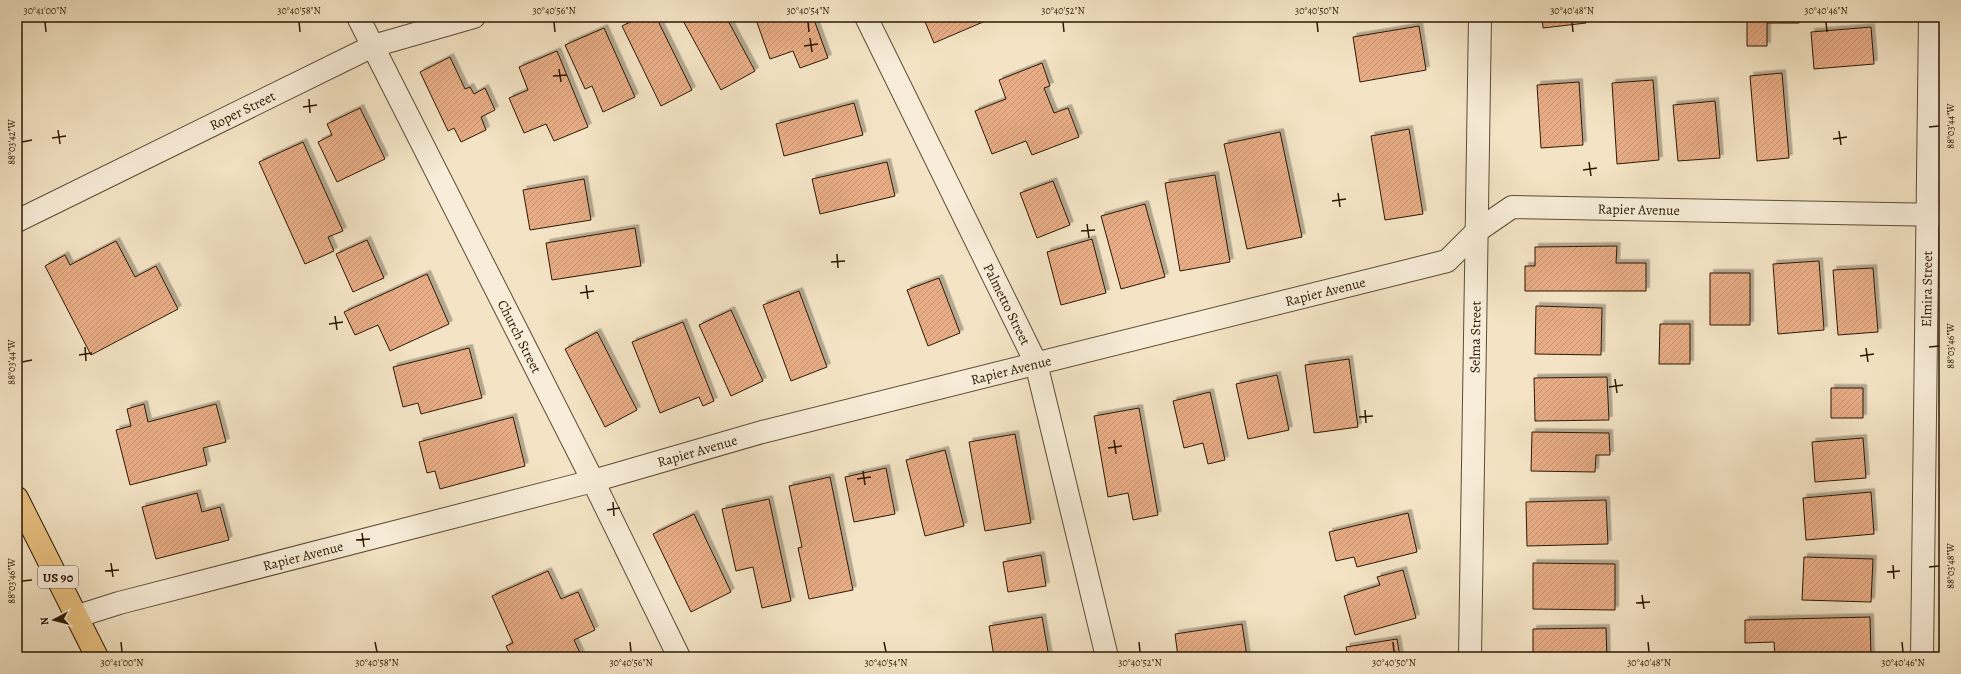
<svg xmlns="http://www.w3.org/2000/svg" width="1961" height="674" viewBox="0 0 1961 674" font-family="Alegreya,serif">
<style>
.building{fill:url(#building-hatch);stroke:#2c1903;filter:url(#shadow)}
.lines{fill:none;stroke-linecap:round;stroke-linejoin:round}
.minor-casing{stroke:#5e4c34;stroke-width:24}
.primary-casing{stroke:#2c1903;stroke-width:24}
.minor{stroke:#f8edd9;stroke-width:22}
.primary{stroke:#eac282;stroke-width:22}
.ticks{fill:none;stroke:#2c1903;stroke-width:1.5}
.labels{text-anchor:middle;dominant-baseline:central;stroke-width:3;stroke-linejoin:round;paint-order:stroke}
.shield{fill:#f8edd9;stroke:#695943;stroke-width:1}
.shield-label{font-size:13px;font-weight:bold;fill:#2c1903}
.street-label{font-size:14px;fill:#2c1903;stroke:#f8edd9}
.neatline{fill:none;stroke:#2c1903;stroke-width:1.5}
.ticks-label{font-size:10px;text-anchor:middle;fill:#2c1903}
</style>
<defs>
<pattern id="building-hatch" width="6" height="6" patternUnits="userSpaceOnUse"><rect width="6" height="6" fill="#e8ad86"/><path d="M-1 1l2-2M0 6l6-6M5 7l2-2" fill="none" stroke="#c79472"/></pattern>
<filter id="shadow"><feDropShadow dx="3.5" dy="-3.5" stdDeviation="0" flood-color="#0004"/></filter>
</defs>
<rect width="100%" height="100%" fill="#f4e4c5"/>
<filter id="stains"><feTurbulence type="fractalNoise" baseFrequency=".005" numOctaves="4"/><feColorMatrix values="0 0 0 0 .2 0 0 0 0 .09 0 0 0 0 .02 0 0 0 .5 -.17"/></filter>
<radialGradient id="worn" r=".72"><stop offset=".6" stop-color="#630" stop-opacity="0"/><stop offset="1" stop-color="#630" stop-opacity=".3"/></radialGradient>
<path class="building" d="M641,17H656L692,90L661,106L622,26Z
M681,17H726L755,71L721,90Z
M755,17H813L828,58L800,68L793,51L770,59Z
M923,17H990V19L934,43Z
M1542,17H1585L1586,23L1543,28Z
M1747,17H1799V23H1767V46H1747Z
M1419,26L1426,70L1360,82L1353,37Z
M1871,27L1874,64L1814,69L1811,32Z
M604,28L635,97L603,112L592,86L585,89L565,45Z
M557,51L588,127L554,141L546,124L524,133L509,98L528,90L519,67Z
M450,57L465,89L470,87L474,94L485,88L495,110L481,117L486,130L461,142L454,128L448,131L420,72Z
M1042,63L1050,86L1044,88L1054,113L1068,108L1079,137L1032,155L1026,141L992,154L975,111L1006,99L999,80Z
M1782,73L1789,158L1757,161L1750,76Z
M1653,80L1659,160L1617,164L1612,83Z
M1579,82L1583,145L1541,148L1537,85Z
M1715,101L1720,158L1678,161L1673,105Z
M854,103L863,135L784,156L776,124Z
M360,108L385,159L337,182L318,142L332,135L327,124Z
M1409,129L1423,214L1385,220L1371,136Z
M1280,132L1302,237L1247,249L1224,144Z
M303,142L343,231L328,237L334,251L305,264L259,162Z
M887,162L895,196L820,214L812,179Z
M1215,175L1230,262L1180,271L1165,183Z
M584,179L591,220L530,230L523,190Z
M1053,181L1070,225L1037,238L1020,193Z
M1145,204L1165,277L1121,289L1101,216Z
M635,228L641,266L552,280L546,243Z
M1092,239L1106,293L1061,305L1047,252Z
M367,240L384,278L353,292L336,254Z
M116,241L135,277L156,266L178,309L91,355L45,266L65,255L70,265Z
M1617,246L1616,263H1646V291H1525V266H1535V247Z
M1819,261L1824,330L1778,334L1773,264Z
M1873,268L1878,332L1838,335L1833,270Z
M1710,273H1750V325H1710Z
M427,274L449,324L390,351L378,325L355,335L344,312Z
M939,278L960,333L928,346L907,290Z
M799,291L827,367L791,381L763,305Z
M1536,306L1602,308L1601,355L1535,354Z
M731,310L763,381L731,396L699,325Z
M683,322L714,401L703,406L699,397L660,413L632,342Z
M1660,324H1690V364H1659Z
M597,332L637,410L605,427L565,349Z
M469,348L482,398L421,414L418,403L403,407L393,367Z
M1349,359L1358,427L1314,433L1305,365Z
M1277,375L1289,430L1248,439L1236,384Z
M1607,377L1609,420L1535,421L1534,378Z
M1831,388H1863V418H1831Z
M1210,392L1225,460L1208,464L1203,443L1184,448L1173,401Z
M144,404L148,422L216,404L226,442L203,448L207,465L130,485L116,430L131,426L127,409Z
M1139,408L1158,515L1133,520L1128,493L1108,497L1094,416Z
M513,417L525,466L440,489L435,471L427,473L419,442Z
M1532,432L1609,433L1610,455H1596L1595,472L1531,471Z
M1015,434L1031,523L985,531L969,442Z
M1863,438L1866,478L1815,482L1812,442Z
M945,450L964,526L925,536L906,460Z
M886,468L895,514L854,522L845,477Z
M830,477L853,590L809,599L798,548L802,547L789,486Z
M1871,492L1874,534L1806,540L1803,498Z
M197,493L202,512L220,507L229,540L156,559L142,507Z
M769,499L791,601L762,608L753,567L736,571L722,509Z
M1606,500L1608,544L1527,546L1526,502Z
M1408,513L1417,552L1357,567L1354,557L1336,561L1329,532Z
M694,514L731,592L691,612L653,534Z
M1041,555L1046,586L1008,592L1003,562Z
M1804,557L1873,559L1871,602L1802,600Z
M1533,563L1615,564V610L1533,609Z
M1403,570L1416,618L1355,635L1344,596L1380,585L1377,577Z
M548,571L561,599L578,592L595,630L574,640L582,657H511L506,646L513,643L492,596Z
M1042,617L1049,657H994L989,626Z
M1870,617L1871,657H1775L1774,642L1745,643V620Z
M1242,624L1247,657H1178L1175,634Z
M1606,628L1607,657H1533V629Z
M1397,639L1400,657H1348L1346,647Z"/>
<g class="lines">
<defs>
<g id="minor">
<path id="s1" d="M358,17L593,481L679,657"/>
<path id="s2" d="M866,17L1036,363L1107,657"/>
<path id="s3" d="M17,221L373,46L474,17"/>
<path id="s4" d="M78,616L119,603L593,481L762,432L1447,261L1477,231L1512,207L1944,215"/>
<path id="s5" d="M1470,657L1480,17"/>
<path id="s6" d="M1922,657L1930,17"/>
</g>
<path id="primary" d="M17,498L97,657"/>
</defs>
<use href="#minor" class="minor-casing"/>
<use href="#primary" class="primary-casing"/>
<use href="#minor" class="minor"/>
<use href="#primary" class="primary"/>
</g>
<path class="ticks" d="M45,22L46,32M299,22L300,32M554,22L555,32M808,22L809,32M1063,22L1064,32M1317,22L1318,32M1572,22L1573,32M1826,22L1827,32M810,38L812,52M804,46L818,44M559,69L561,82M553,76L567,75M309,99L310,113M303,107L317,105M1929,127L1939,126M58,130L60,144M1839,131L1841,145M52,138L66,136M1833,139L1847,137M22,142L32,140M1589,162L1591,176M1583,170L1597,168M1338,193L1340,207M1332,201L1346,199M1087,224L1089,238M1081,231L1095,230M837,254L838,268M831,262L845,261M586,285L588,299M580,293L594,291M335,316L337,330M329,324L343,322M85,347L86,361M1929,347L1939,346M1866,348L1868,362M79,355L92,353M1860,356L1874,354M22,362L32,360M1615,379L1617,393M1609,387L1623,385M1365,410L1366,423M1359,417L1373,416M1114,440L1116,454M1108,448L1122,446M863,471L865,485M857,479L871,477M613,502L614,516M607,510L620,508M362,533L364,547M356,540L370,539M111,563L113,577M1893,565L1894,579M1929,567L1939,566M105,571L119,570M1887,572L1900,571M22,581L32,580M1642,595L1644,609M1636,603L1650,602M121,642L122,652M375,642L377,652M630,642L631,652M884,642L886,652M1139,642L1140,652M1393,642L1394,652M1648,642L1649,652M1902,642L1903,652"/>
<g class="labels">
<rect class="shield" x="38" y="566" width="40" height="22" rx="3"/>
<g class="shield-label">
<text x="58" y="577">US 90</text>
</g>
<g class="street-label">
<text stroke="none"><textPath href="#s3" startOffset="251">Roper Street</textPath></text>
<text stroke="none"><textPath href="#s4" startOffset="1626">Rapier Avenue</textPath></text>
<text stroke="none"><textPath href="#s6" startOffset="368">Elmira Street</textPath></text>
<text stroke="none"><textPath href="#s4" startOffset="1289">Rapier Avenue</textPath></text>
<text stroke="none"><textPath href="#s2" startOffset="320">Palmetto Street</textPath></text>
<text stroke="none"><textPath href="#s1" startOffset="358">Church Street</textPath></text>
<text stroke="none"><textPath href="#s5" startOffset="320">Selma Street</textPath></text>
<text stroke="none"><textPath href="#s4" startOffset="965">Rapier Avenue</textPath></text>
<text stroke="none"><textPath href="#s4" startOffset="641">Rapier Avenue</textPath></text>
<text stroke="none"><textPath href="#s4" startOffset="233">Rapier Avenue</textPath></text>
</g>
</g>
<rect width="1961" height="674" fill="none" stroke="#f4e4c5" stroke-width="44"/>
<g transform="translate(54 620) rotate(263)" stroke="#f8edd9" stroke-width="3" paint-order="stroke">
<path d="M0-3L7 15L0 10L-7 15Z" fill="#2c1903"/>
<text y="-6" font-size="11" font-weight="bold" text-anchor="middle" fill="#2c1903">N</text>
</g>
<rect x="22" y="22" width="1917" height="630" class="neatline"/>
<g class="ticks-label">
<text x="45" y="14">30°41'00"N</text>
<text x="299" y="14">30°40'58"N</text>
<text x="554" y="14">30°40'56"N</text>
<text x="808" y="14">30°40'54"N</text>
<text x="1063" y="14">30°40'52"N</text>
<text x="1317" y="14">30°40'50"N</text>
<text x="1572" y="14">30°40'48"N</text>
<text x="1826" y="14">30°40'46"N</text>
<text transform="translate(1950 126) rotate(-90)" y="4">88°03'44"W</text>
<text transform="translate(11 142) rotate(-90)" y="4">88°03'42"W</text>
<text transform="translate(1950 346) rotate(-90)" y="4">88°03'46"W</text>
<text transform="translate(11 362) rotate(-90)" y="4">88°03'44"W</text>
<text transform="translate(1950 566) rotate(-90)" y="4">88°03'48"W</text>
<text transform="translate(11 581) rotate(-90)" y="4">88°03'46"W</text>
<text x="122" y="666">30°41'00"N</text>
<text x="377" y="666">30°40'58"N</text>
<text x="631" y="666">30°40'56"N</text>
<text x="886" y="666">30°40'54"N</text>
<text x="1140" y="666">30°40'52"N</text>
<text x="1394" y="666">30°40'50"N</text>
<text x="1649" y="666">30°40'48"N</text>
<text x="1903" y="666">30°40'46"N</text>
</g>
<rect width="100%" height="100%" filter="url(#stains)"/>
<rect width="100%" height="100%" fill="url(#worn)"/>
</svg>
